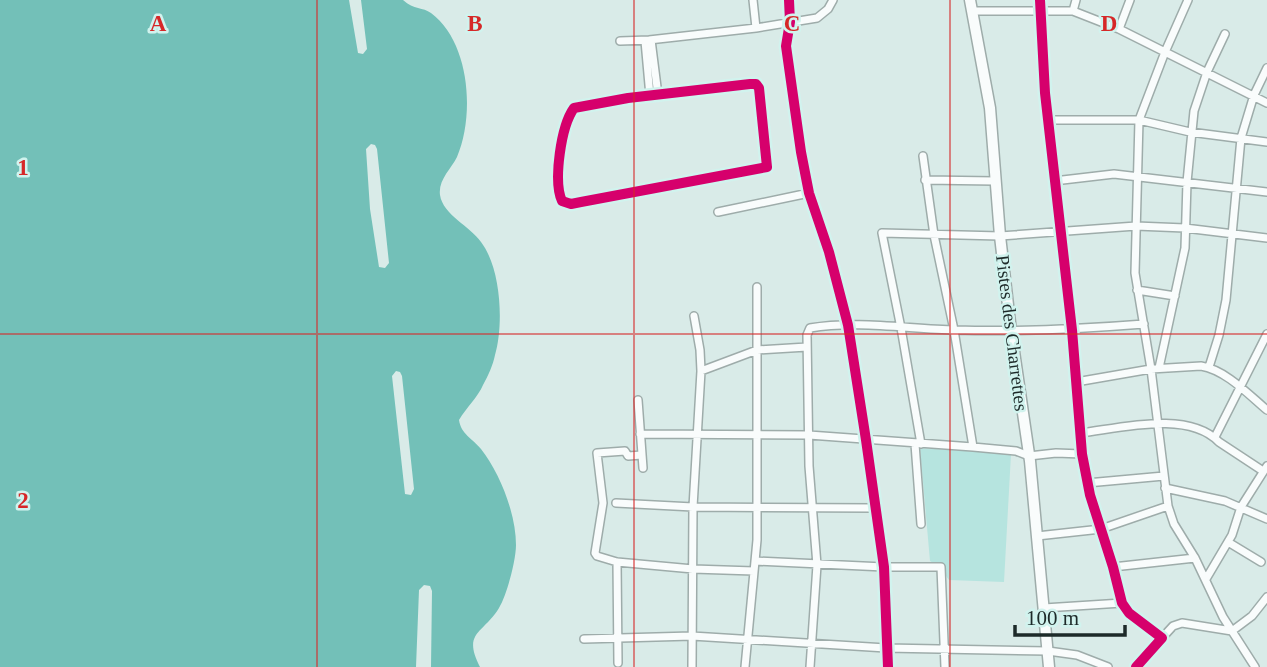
<svg xmlns="http://www.w3.org/2000/svg" width="1267" height="667" viewBox="0 0 1267 667" font-family="Georgia,serif">
<style>
.green{fill:#b6e4df}
.water{fill:#73c0b8}
.pier{fill:#d9ebe8}
.lines{fill:none;stroke-linecap:round;stroke-linejoin:round}
.street-casing{stroke:#9eacaa;stroke-width:10}
.secondary-casing{stroke:#9eacaa;stroke-width:13}
.street{stroke:#f9fcfc;stroke-width:7}
.secondary{stroke:#f9fcfc;stroke-width:10}
.cycleway-casing{stroke:#d1f3ee;stroke-width:15}
.cycleway{stroke:#d6006c;stroke-width:10}
.grid{fill:none;stroke:#d62828;stroke-width:2;stroke-opacity:0.55}
.labels{text-anchor:middle;dominant-baseline:central;stroke-width:5;stroke-linejoin:round;paint-order:stroke}
.street-label{font-size:19px;fill:#1d2a29;stroke:#d1f3ee}
.grid-label{font-size:23px;text-anchor:middle;font-weight:bold;fill:#d62828;stroke:#d1f3ee;stroke-width:5;stroke-linejoin:round;paint-order:stroke}
</style>
<rect width="100%" height="100%" fill="#d9ebe8"/>
<path class="green" d="M920,448L1011,454L1004,582L949,580L939,566L930,561Z"/>
<path class="water" d="M0,0H403C414,10 423,7 431,13C470,42 475,115 457,157C451,169 438,180 440,195C443,215 470,226 481,242C501,268 504,324 495,355C493,365 488,376 483,385C478,397 466,408 459,420C461,434 472,438 481,449C500,473 516,514 516,545C516,560 507,595 499,608C483,634 462,632 480,667H0Z"/>
<path class="pier" d="M349,0H361L367,49L363,54L358,53Z
M371,144L375,145L377,149L389,263L385,268L379,267L370,209L366,149Z
M396,371L400,372L402,376L414,489L411,495L405,494L392,376Z
M424,585L430,586L432,591L431,667H416L419,590Z"/>
<g class="lines">
<defs>
<path id="street" d="M753,0L756,28
M789,0L790,22L786,46L801,152L809,193L829,252L848,325L866,440L884,567L888,667
M1040,0L1045,93L1072,330L1082,454L1090,495L1113,567L1122,603L1129,613L1162,638L1136,667
M1188,0L1165,52L1139,120L1135,273L1151,369L1168,506L1174,524L1195,558L1223,617L1255,667
M973,11H1073L1119,29L1267,103
M1073,11L1076,0
M1119,29L1130,0
M651,40L658,95
M620,41L649,40L756,28L817,18L828,9L833,0
M645,41L650,96
M750,84H756L759,88L767,167L581,202L571,204L562,201C553,181 561,126 574,108L628,98Z
M1048,120H1139L1190,132L1267,142
M923,156L934,235L954,330L973,447
M925,180L995,181
M1054,181L1114,174L1267,192
M718,212L809,193
M1137,290L1175,296
M1209,367L1219,335L1226,300L1241,138L1254,95L1267,68
M1159,368L1185,248L1187,182L1194,111L1207,72L1225,34
M701,371L757,350L807,347
M1076,382L1151,369L1201,366C1226,370 1249,395 1267,410
M638,400L643,468
M1081,433C1121,428 1188,410 1219,442L1263,471
M640,434L809,435L973,447L1016,451L1029,456L1056,453L1082,454
M1215,437L1267,334
M915,444L921,524
M921,444L901,328L882,233L1000,236L1136,226L1185,228L1267,238
M642,455L628,456L625,451L597,453L603,503L595,553L597,556L617,562L693,569L754,571
M1087,483L1164,476
M1165,488L1225,501L1267,519
M616,503L693,507L875,508
M1037,536L1101,529L1168,506
M1228,542L1261,562
M755,561L884,567H941L945,667
M617,562L618,663
M1113,567L1195,558
M1206,579L1232,535L1241,507L1267,466
M1044,608L1122,603
M1162,638L1173,626L1182,623L1232,631L1252,616L1267,597
M584,639L692,636L886,648L1048,651L1077,655L1108,667
M692,667L693,507L701,371L700,350L694,316
M745,667L757,540V287
M810,667L817,565L809,466L807,335L810,328C857,320 908,329 956,330C1019,332 1081,329 1144,324"/>
<path id="secondary" d="M970,0L990,108L1000,236L1011,331L1030,461L1049,667"/>
</defs>
<use href="#street" class="street-casing"/>
<use href="#secondary" class="secondary-casing"/>
<use href="#street" class="street"/>
<use href="#secondary" class="secondary"/>
<defs>
<path id="cycleway" d="M789,0L790,22L786,46L801,152L809,193L829,252L848,325L866,440L884,567L888,667
M1040,0L1045,93L1072,330L1082,454L1090,495L1113,567L1122,603L1129,613L1162,638L1136,667
M750,84H756L759,88L767,167L581,202L571,204L562,201C553,181 561,126 574,108L628,98Z"/>
</defs>
<use href="#cycleway" class="cycleway-casing"/>
<use href="#cycleway" class="cycleway"/>
</g>
<path class="grid" d="M317,0V667M634,0V667M950,0V667M0,334H1267"/>
<g class="labels">
<g class="street-label">
<text transform="translate(1012 333) rotate(83)">Pistes des Charrettes</text>
</g>
</g>
<g class="grid-label">
<text x="158" y="31">A</text>
<text x="475" y="31">B</text>
<text x="792" y="31">C</text>
<text x="1109" y="31">D</text>
<text x="23" y="175">1</text>
<text x="23" y="508">2</text>
</g>
<path d="M1015 625v10h110v-10" fill="none" stroke="#1d2a29" stroke-width="3.5"/>
<text x="1026" y="625" font-size="21" fill="#1d2a29" stroke="#d1f3ee" stroke-width="5" paint-order="stroke">100 m</text>
</svg>
